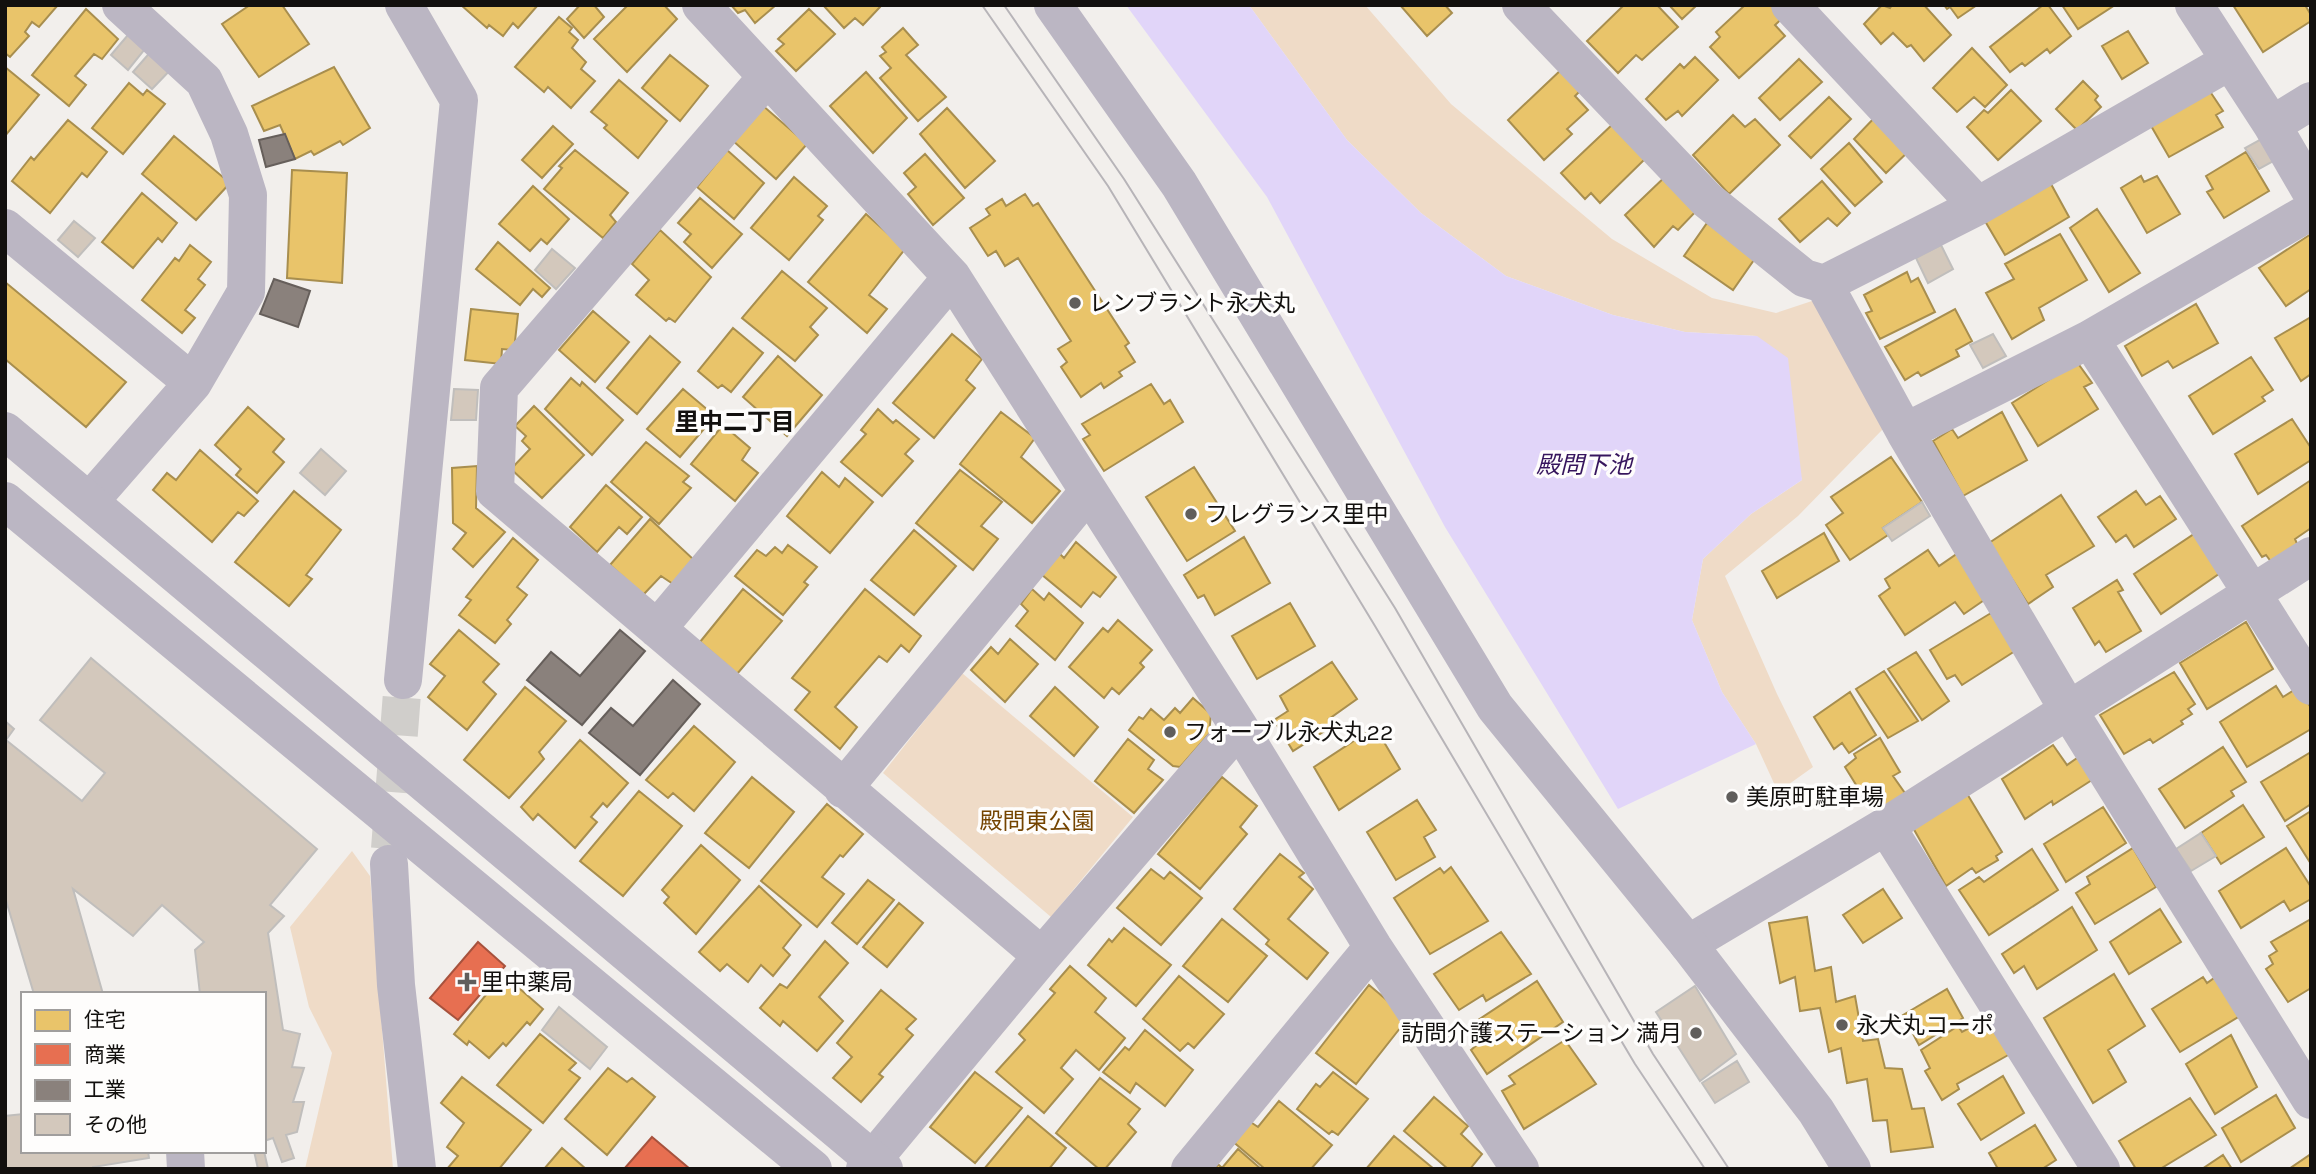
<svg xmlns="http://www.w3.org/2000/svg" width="2316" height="1174" viewBox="0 0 2316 1174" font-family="Karla,'Noto Sans JP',sans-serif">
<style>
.green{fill:#efdbc7}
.water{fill:#e1d5f9}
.homes{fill:#e9c46a;stroke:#a88e4e;stroke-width:2}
.shops{fill:#e76f51;stroke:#a7523d;stroke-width:2}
.industry{fill:#8a817c;stroke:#665f5b;stroke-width:2}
.building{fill:#d3c8bc;stroke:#c0bebc;stroke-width:2}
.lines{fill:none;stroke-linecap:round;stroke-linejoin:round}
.minor-tunnel{stroke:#d0cecb;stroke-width:38;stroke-dasharray:38 19;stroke-linecap:butt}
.minor{stroke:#bbb6c3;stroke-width:38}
.tertiary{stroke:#bbb6c3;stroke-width:38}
.tram{stroke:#b7b4b8;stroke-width:2}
.poi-dot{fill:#605e5c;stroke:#fefdfc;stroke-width:2.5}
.labels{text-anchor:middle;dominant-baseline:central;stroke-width:7;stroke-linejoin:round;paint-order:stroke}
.poi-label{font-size:23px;fill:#12100e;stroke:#fefdfc;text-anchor:start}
.park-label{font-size:23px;fill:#744400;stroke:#fefdfc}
.neighbourhood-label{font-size:24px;font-weight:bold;fill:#12100e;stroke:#fefdfc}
.water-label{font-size:24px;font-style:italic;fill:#36155d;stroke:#fefdfc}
</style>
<rect width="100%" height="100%" fill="#f2efec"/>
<path class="green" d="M1249,5H1365L1451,104L1612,239L1712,298L1776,313L1815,300L1883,429L1798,516L1725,576L1777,694L1813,767L1778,792L1756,744L1722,692L1692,620L1703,559L1751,514L1802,480L1757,336L1685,332L1613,315L1506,276L1421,213L1347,140Z
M962,673L1133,817L1051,917L883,773Z
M352,851L370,876L393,1169H305L332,1053L309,1007L290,927Z"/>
<path class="water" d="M1126,5H1249L1347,140L1421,213L1506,276L1613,315L1685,332L1757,336L1788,358L1802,480L1751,514L1703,559L1692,620L1722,692L1756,744L1618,809L1445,527L1267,197Z"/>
<path class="homes" d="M5,5H58L39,27L32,22L25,32L29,36L10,57L5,53Z
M250,5H282L309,44L259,77L222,24Z
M461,5H538L518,28L513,23L503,36L489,25L487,28Z
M580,5H594L604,17L584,38L567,19Z
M628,5H664L677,19L627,72L594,39Z
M731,5H776L755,23L745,10L738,13Z
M823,5H879L880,7L863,25L855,18L844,28Z
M1400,5H1445L1452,13L1427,36Z
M1624,5H1657L1678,27L1642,60L1636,55L1618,73L1587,41Z
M1669,5H1697L1682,19Z
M1745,5H1779L1787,14L1775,25L1785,36L1739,78L1710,47L1720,37L1716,32Z
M1882,5L1890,8L1892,5H1924L1951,35L1924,61L1911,45L1907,47L1893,33L1881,44L1864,24Z
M1944,5H1977L1958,18L1950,7L1947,9Z
M2043,5H2048L2071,36L2050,53L2047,49L2025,66L2022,63L2010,72L1990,47Z
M2062,5H2115L2078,29Z
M2233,5H2305L2311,15V21L2263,52Z
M86,9L118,39L102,59L94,54L75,76L86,85L69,106L32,75Z
M809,9L835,34L796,71L776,51L784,44L778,39Z
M559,17L572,28L569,32L578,40L572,48L586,62L581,69L595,81L571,108L548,87L544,92L515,67Z
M903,28L918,45L906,55L946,97L918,121L880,78L891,68L880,56L886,52L882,47Z
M2128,31L2148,63L2122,79L2102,46Z
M1972,48L2007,85L1985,107L1974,97L1957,112L1933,88Z
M670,55L708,86L680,121L642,88Z
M1695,57L1718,80L1682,116L1678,111L1666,120L1646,99L1680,64L1684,68Z
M1799,59L1822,82L1780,120L1759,98Z
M5,67L39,95L5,136Z
M334,67L370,128L343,145L340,141L314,155L311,151L295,159L280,125L264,131L252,106Z
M1563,68L1582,89L1575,96L1588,110L1567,129L1572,134L1544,160L1508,120Z
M866,72L907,118L873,153L830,106Z
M619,80L667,121L638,158L604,128L607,125L591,112Z
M2083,81L2098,96L2095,100L2101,107L2077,130L2056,109Z
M129,83L143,95L147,90L165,104L123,154L92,128Z
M2011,90L2041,121L1998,160L1967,127L1984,110L1988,113Z
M2209,90L2223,111L2216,115L2223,127L2169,157L2150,124Z
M1829,97L1851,119L1811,158L1789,136Z
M762,105L807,144L776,179L732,140Z
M947,108L995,161L965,188L920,134Z
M1878,114L1912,148L1886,173L1854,139Z
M1733,115L1745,127L1755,119L1780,145L1729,194L1693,155Z
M68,120L107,152L87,177L82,173L50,213L12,181L31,157L34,160Z
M1614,123L1647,157L1600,203L1591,193L1585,199L1561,173Z
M553,126L573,144L542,178L522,160Z
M174,136L230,183L196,220L142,174Z
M1849,143L1882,182L1855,206L1821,169Z
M575,150L628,193L610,215L616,222L603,238L544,189L562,168L559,166Z
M727,150L764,183L734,219L697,187Z
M2246,152L2269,191L2224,218L2207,192L2213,189L2206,176Z
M925,154L964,198L933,225L908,194L916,187L904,173Z
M292,170L347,173L342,283L287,278Z
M1668,174L1700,207L1678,230L1673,226L1654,247L1625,215Z
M2141,176L2144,182L2157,176L2180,214L2147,233L2121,188Z
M794,177L827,206L818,216L823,220L789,260L751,228Z
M1822,181L1850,213L1837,226L1828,218L1800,242L1779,219Z
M2051,184L2069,217L2005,255L1985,221Z
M533,186L569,219L547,244L541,239L530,251L499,224Z
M142,193L177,223L162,242L158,238L133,268L102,242Z
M1025,194L1033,206L1038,203L1129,343L1125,346L1135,362L1119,372L1122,376L1104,388L1101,383L1081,397L1061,367L1067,362L1058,349L1071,341L1018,258L1005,266L996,251L988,256L970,228L990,215L986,209L1002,199L1006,206Z
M700,198L742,234L712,268L684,242L691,234L678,223Z
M2097,209L2140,273L2109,292L2070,228Z
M866,214L905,249L869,295L887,309L867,333L808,282Z
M1707,223L1756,257L1733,290L1684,256Z
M660,230L711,277L675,322L669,318L666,321L636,295L649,280L632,264Z
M2060,234L2087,280L2039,308L2044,320L2012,339L1986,293L2014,279L2005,264Z
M2311,234V289L2286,306L2259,268Z
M498,242L550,288L542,297L533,289L520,305L476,269Z
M190,245L211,262L198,279L205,285L185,310L195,318L182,333L142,300L175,258L179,261Z
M782,271L827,308L810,327L818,335L795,361L742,318Z
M1907,272L1911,282L1918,278L1935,312L1880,339L1866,313L1872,311L1864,295Z
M5,282L126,382L86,427L5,359Z
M2196,304L2218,343L2173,368L2168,361L2142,376L2125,346Z
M471,309L518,314L514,350L502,349L501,364L465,360Z
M1955,309L1972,341L1956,350L1959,356L1921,376L1918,372L1905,380L1885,347Z
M593,311L629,342L595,382L559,350Z
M2311,317V374L2301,381L2275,338Z
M733,328L763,353L731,392L722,385L718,388L698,371Z
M952,334L982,359L966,380L975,388L934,438L893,403Z
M650,336L680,362L637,414L607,388Z
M778,356L822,395L787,436L743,397Z
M2251,357L2273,390L2262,397L2265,401L2213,434L2189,396Z
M2077,362L2092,383L2084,387L2098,409L2038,446L2012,403Z
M571,378L580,386L582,382L623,420L592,455L545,409Z
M1151,384L1164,404L1170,400L1183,422L1104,471L1083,439L1090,435L1082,424Z
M683,389L715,416L680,457L647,429Z
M534,406L584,455L542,498L511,469L530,449L522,441L526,436L515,426Z
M248,407L284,439L273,452L284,462L257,493L236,475L241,469L215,445Z
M878,409L893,423L896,420L919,439L905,454L913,461L882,496L841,462L866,434L861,430Z
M1001,412L1035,438L1021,457L1060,491L1032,523L960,464Z
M2002,412L2027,460L1963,496L1933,441L1952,429L1958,438Z
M2292,419L2311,448V460L2258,494L2235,454Z
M723,425L750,448L742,460L758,473L735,501L691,464Z
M646,442L689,476L683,482L691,488L659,524L611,482Z
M200,450L258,501L244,516L238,512L212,542L153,490L167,473L176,480Z
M1891,457L1922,502L1883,528L1888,535L1850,560L1826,525L1843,513L1831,497Z
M477,466L476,508L505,532L473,567L453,549L466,533L453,523L452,468Z
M1194,467L1235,531L1187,561L1146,497Z
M960,470L1002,502L981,526L998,539L973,570L916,523Z
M822,472L839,487L845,478L873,502L830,553L787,516Z
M2311,480V528L2295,539L2298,546L2272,563L2266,555L2262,557L2242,526Z
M606,485L642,517L627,534L619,527L597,552L570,527Z
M294,491L341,530L306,575L312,579L289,606L235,562Z
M2136,491L2146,505L2160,496L2176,519L2134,547L2126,535L2116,542L2098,517Z
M2061,495L2094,546L2046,575L2053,587L2028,604L1989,543Z
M650,519L693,559L673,584L661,576L643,595L610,565Z
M914,530L956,566L914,615L871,580Z
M2200,530L2226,569L2161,614L2134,574Z
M1824,533L1839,561L1777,598L1762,571Z
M1244,537L1270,583L1215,615L1204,595L1198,598L1184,575Z
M513,538L538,560L517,587L527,595L507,620L511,624L495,643L459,615L471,600L466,597Z
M1076,542L1116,577L1100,597L1093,592L1081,607L1041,574L1058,552L1064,558Z
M788,545L817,567L804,582L808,585L783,615L735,576L757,550L766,556L775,547L782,553Z
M1928,550L1939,566L1961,551L1990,596L1964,614L1955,602L1905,635L1879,596L1890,588L1885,579Z
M2117,580L2123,590L2118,592L2141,631L2106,652L2099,641L2095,645L2073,608Z
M743,589L782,621L737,674L700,642Z
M865,589L921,636L909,652L901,645L887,662L879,656L835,707L857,727L840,749L795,710L810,692L792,678Z
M1032,589L1044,600L1049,593L1083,623L1055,660L1016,626L1028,611L1021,604Z
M1290,603L1315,646L1257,679L1232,636Z
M1991,613L2015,651L1962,685L1955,675L1947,679L1930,650Z
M1118,620L1152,650L1140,663L1144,667L1119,694L1112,688L1104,698L1069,667L1103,628L1108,632Z
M2246,622L2273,669L2207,709L2180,663Z
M459,630L499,664L483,682L496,694L467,730L428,697L445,676L430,664Z
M1010,639L1038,664L1005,702L971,670L991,647L998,654Z
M1916,652L1949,701L1922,720L1888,669Z
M1332,662L1357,699L1329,719L1334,725L1293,751L1274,720L1288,711L1280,696Z
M1884,671L1918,721L1888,738L1856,689Z
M2174,672L2195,704L2188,709L2192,714L2181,721L2183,724L2153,743L2150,739L2124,754L2100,715Z
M2276,686L2283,697L2299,687L2311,708V729L2247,767L2220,722Z
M525,687L566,721L539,752L544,759L509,798L464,760Z
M1055,687L1098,727L1074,756L1030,716Z
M1850,692L1876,735L1849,753L1842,743L1834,749L1814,717Z
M1193,698L1211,714L1209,734L1180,767L1173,766L1129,730L1139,717L1143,719L1151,709L1164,720L1175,708L1180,713Z
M694,726L735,762L694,811L673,793L668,798L646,780Z
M1375,727L1400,769L1339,810L1314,767Z
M1880,738L1900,772L1893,776L1907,796L1883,811L1876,799L1868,804L1845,767L1856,758L1854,754Z
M1128,739L1154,760L1148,769L1163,780L1134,813L1095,781Z
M580,740L628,783L607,807L603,803L591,817L597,822L575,848L538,814L533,820L521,807Z
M2053,745L2067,765L2080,756L2092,780L2053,805L2052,801L2025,819L2002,779Z
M2223,747L2246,782L2231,791L2234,796L2185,828L2159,789Z
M2311,752V804L2285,821L2261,782Z
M752,777L794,812L749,868L705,833Z
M1222,777L1257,806L1240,827L1247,834L1200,889L1158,854Z
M639,791L682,826L623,896L580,861Z
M1966,792L2002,852L1996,856L1998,860L1976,873L1972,868L1946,886L1912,826Z
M1417,800L1436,830L1424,837L1435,857L1396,880L1367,832Z
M827,804L863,834L843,857L840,855L822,877L844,894L817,927L761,881Z
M2243,805L2264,837L2221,864L2201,833Z
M2103,807L2126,843L2066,882L2044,844Z
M2311,811V864L2287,826Z
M701,845L740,880L696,934L664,903L669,897L662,890Z
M2133,848L2156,887L2095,924L2076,893L2090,884L2087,877Z
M2286,848L2311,887V899L2290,911L2284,901L2241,928L2219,891Z
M2032,849L2058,890L1989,935L1959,890L1979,877L1984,882Z
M1280,854L1304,873L1299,877L1313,889L1288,919L1328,953L1307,979L1266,944L1269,940L1234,909Z
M1451,867L1488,921L1430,954L1394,898L1440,868L1444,873Z
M1151,869L1164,879L1170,872L1202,898L1161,945L1117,908Z
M868,880L894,900L857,944L832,923Z
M759,886L801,925L783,948L790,955L773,976L761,965L748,982L727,964L720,971L699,952Z
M1883,889L1902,918L1863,943L1843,915Z
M899,903L923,923L887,967L863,947Z
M2072,907L2097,950L2037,989L2024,966L2014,973L2002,954Z
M2160,909L2181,942L2129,974L2110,942Z
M1807,917L1815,971L1831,967L1836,1002L1855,996L1863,1041L1878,1039L1885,1068L1902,1069L1912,1109L1924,1108L1933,1147L1891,1152L1887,1120L1873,1121L1867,1079L1847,1083L1841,1048L1829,1052L1820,1008L1800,1011L1795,977L1780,983L1769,923Z
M1222,919L1267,956L1228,1002L1183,966Z
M2311,919V988L2288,1002L2266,969L2273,964L2269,956L2277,951L2271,942Z
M1124,928L1171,965L1136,1006L1088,965L1109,939L1112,942Z
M1501,932L1531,974L1486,1001L1483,995L1459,1010L1434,974Z
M825,941L848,963L819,997L843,1021L817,1051L783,1021L780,1026L760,1008L780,984L787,988Z
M1070,966L1106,998L1095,1012L1125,1038L1099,1070L1076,1050L1061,1068L1073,1079L1044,1113L996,1072L1025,1040L1019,1034L1055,993L1050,989Z
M2221,973L2245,1013L2180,1052L2152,1009L2203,977L2207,983Z
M503,974L543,1009L530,1025L527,1022L506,1046L503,1043L489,1058L469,1041L467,1045L454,1034Z
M2114,974L2145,1026L2108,1050L2126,1082L2093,1103L2044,1018Z
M1179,976L1224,1014L1194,1048L1188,1043L1180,1051L1143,1019Z
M1537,981L1563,1022L1487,1074L1471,1050L1478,1044L1466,1028Z
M1369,985L1408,1018L1356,1084L1316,1053Z
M1947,989L1963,1018L1919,1045L1903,1015Z
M881,990L916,1019L906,1029L913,1035L879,1074L883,1077L861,1102L833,1078L852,1057L837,1043Z
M1988,1018L2010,1054L1957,1084L1959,1089L1942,1100L1925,1071L1930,1068L1921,1050L1958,1026L1962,1032Z
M1145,1030L1193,1070L1165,1106L1136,1083L1130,1093L1103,1072L1125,1047L1129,1050Z
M540,1034L576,1063L569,1070L580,1078L543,1123L497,1085Z
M2231,1035L2257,1087L2215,1114L2186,1064Z
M1565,1040L1596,1084L1524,1129L1502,1091L1515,1084L1509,1076Z
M608,1068L627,1082L632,1078L655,1097L607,1155L565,1119Z
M975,1072L1022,1108L975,1163L930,1127Z
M1333,1072L1368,1099L1338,1135L1332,1131L1329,1134L1297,1109L1316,1084L1320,1087Z
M2003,1076L2024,1113L1981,1140L1958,1104Z
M462,1077L531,1130L499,1169H447L458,1156L447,1147L464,1123L441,1103Z
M1100,1078L1140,1109L1128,1124L1136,1132L1105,1169H1099L1056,1133Z
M2276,1095L2295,1128L2241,1162L2222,1128Z
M1434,1097L1468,1126L1461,1134L1482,1154L1470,1169H1448L1404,1131Z
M2190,1098L2216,1135L2160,1169H2136L2119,1141Z
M1279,1101L1332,1145L1311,1169H1265L1231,1140L1249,1121L1258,1127Z
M1028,1116L1066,1148L1049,1169H984Z
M2035,1125L2056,1160L2042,1169H1998L1989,1153Z
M1394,1136L1434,1169H1366Z
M562,1148L586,1169H544Z
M1238,1149L1261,1169H1215L1218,1164L1222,1168Z
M2311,1154V1169H2289Z
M2223,1155L2232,1169H2202Z"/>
<path class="shops" d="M478,942L505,966L458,1020L430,998Z
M652,1137L690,1169H624Z"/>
<path class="industry" d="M285,134L295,159L266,167L259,140Z
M274,279L310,291L298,327L260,314Z
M620,630L645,651L582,725L527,680L551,652L580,676Z
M673,680L700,704L640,775L589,733L611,708L633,726Z"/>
<path class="building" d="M128,35L145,49L128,70L111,55Z
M154,48L175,65L152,89L133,72Z
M2265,137L2279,158L2259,169L2245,148Z
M74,221L95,238L78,257L58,240Z
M1941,245L1953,269L1928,283L1916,258Z
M552,249L575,268L556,289L535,270Z
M1993,334L2006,356L1983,368L1970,345Z
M454,389L478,390L476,420H451Z
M321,449L346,471L325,495L300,473Z
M1922,502L1930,516L1892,541L1883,528Z
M91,658L317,849L270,905L284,916L268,933L283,1030L300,1034L292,1067L304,1068L293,1102H304L297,1132L286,1135L294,1158L282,1162L273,1138L264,1141V994H200L195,950L204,942L162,905L133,936L73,889L103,994H34L5,897V721L14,729L6,740L82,801L105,773L40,720Z
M2201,833L2216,856L2191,871L2176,849Z
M1695,986L1736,1054L1700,1081L1656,1012Z
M559,1007L607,1047L590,1069L542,1030Z
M1737,1061L1749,1082L1715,1103L1702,1083Z
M23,1114V1151H148L149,1158L93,1167V1169H5V1116Z
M254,1151H264L268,1169H258Z"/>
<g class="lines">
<path class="minor-tunnel" d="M390,849L403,680"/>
<path class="minor" d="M701,5L952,277L1239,727L1373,947L1520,1169
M1521,5L1707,200L1804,278L1824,284L1978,206L2230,61
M1790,5L1978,206
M2194,5L2272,125L2311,192
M767,77L499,388L495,491L1042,956
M2272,125L2311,101
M5,228L193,383
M1824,284L1905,432L2069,711L2311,1100
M2090,339L2311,686
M1905,432L2090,339L2311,211
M90,501L193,383L246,292L248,195L229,134L204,81L121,5
M657,629L952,277
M403,680L459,100L404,5
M843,789L1088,492
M1886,826L2101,1169
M389,864L396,985L417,1169
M1688,944L1886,826L2311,556
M185,1151L186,1169
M865,1169L1042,956L1239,727
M1190,1169L1373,947"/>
<path class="tertiary" d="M1053,5L1179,184L1495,707L1688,944L1816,1111L1852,1169
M5,431L884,1169
M5,501L813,1169"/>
<path class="tram" d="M982,5L1108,186L1375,626L1635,1064L1705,1169
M1004,5L1124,179L1395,608L1653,1054L1729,1169"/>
</g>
<g class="poi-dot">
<circle cx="1075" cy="303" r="7"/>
<circle cx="1191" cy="514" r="7"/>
<circle cx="1170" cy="732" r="7"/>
<circle cx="1732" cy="797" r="7"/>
<path d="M463.5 971.5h7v7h7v7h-7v7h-7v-7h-7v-7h7z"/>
<circle cx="1842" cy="1025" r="7"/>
<circle cx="1696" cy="1033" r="7"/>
</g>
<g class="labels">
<g class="poi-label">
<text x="1089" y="303">レンブラント永犬丸</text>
<text x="1205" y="514">フレグランス里中</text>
<text x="1184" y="732">フォーブル永犬丸22</text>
<text x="1746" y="797">美原町駐車場</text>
<text x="481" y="982">里中薬局</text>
<text x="1856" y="1025">永犬丸コーポ</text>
<text x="1682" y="1033" text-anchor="end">訪問介護ステーション 満月</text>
</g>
<g class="park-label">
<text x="1037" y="821">殿問東公園</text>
</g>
<g class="neighbourhood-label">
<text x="735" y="422">里中二丁目</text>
</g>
<g class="water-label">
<text x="1584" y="465">殿問下池</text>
</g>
</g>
<rect width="2316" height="1174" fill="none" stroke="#12100e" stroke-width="14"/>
<rect x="21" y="992" width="245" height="161" fill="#fefdfc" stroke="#a09e9d" stroke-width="2"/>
<rect x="35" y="1010" width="35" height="21" fill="#e9c46a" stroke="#a09e9d" stroke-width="2"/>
<text x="84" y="1027" font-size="21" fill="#12100e">住宅</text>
<rect x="35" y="1044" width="35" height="21" fill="#e76f51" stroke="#a09e9d" stroke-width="2"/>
<text x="84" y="1062" font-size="21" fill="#12100e">商業</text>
<rect x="35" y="1080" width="35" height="21" fill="#8a817c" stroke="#a09e9d" stroke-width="2"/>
<text x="84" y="1097" font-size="21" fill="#12100e">工業</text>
<rect x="35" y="1114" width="35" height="21" fill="#d3c8bc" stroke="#a09e9d" stroke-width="2"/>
<text x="84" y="1132" font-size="21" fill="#12100e">その他</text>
</svg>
